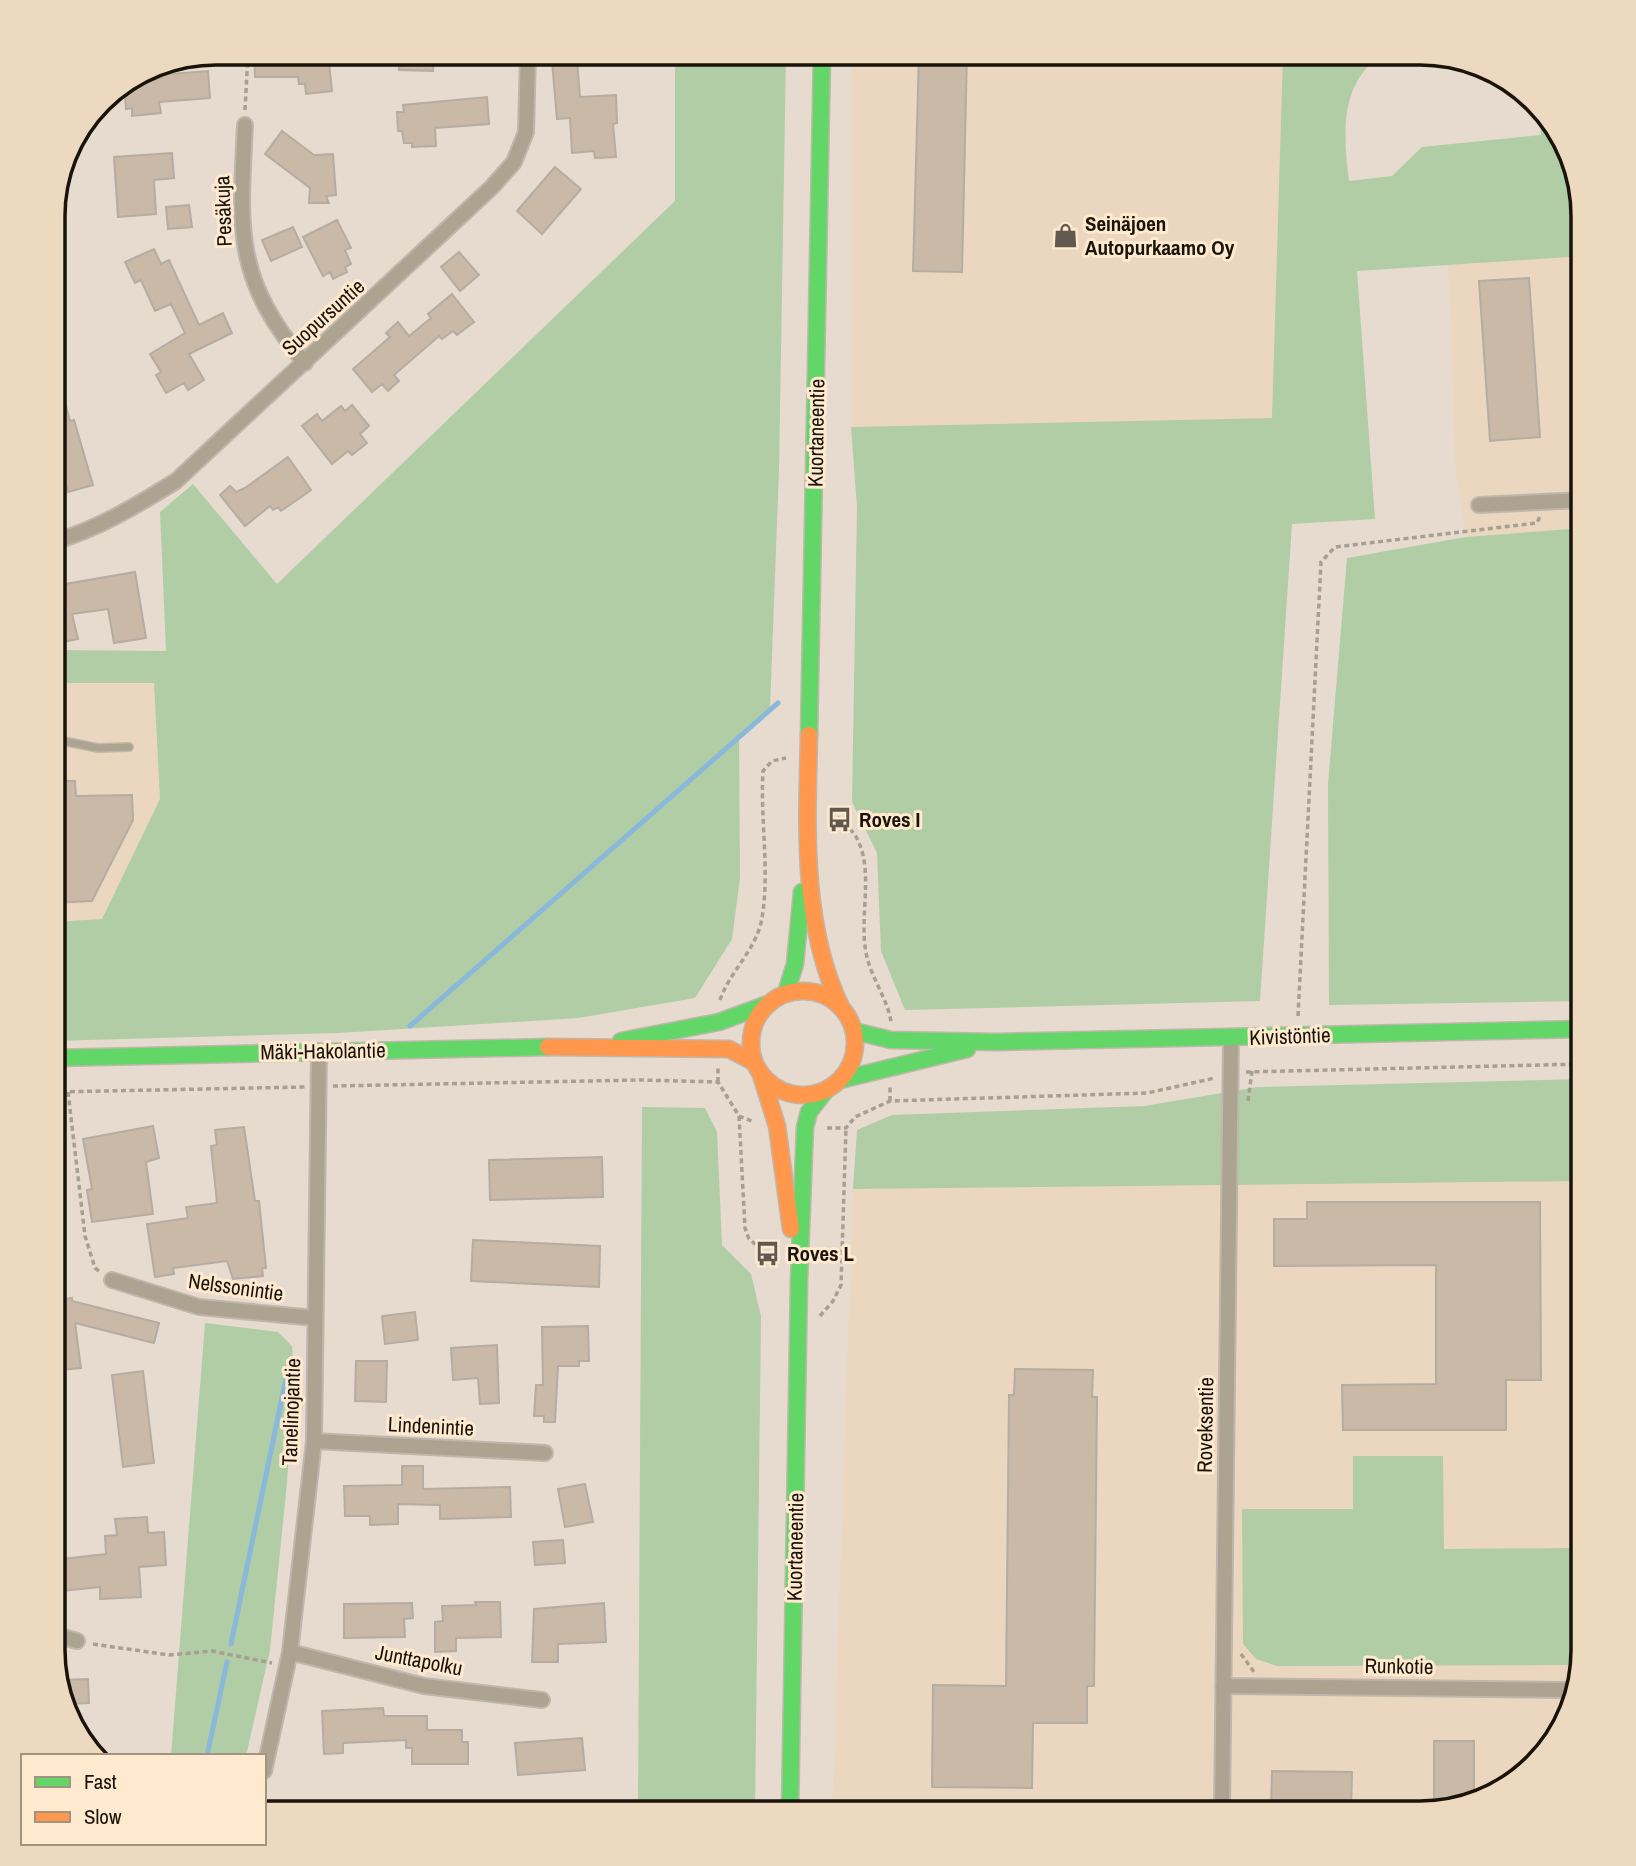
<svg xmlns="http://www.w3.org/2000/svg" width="1636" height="1866" viewBox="0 0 1636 1866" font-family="'Archivo Narrow',sans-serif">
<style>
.built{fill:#ebd7c0}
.forest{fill:#b0cda5}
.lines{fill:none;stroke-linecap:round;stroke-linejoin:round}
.stream{stroke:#89b8db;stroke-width:5}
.building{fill:#c9b9a6;stroke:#b5aca2;stroke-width:2}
.lane-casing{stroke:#c0b7ac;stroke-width:10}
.street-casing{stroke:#c0b7ac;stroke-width:18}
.fast-casing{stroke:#c0b7ac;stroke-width:19}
.slow-casing{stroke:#c0b7ac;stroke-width:19}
.path{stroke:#a79f92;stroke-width:3.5;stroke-dasharray:5 3.5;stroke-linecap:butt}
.lane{stroke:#aca391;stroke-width:7}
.street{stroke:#aca391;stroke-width:14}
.fast{stroke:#63d668;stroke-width:16}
.slow{stroke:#ff974d;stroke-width:16}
.labels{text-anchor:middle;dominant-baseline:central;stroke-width:6;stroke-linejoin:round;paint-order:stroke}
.street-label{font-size:21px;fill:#1a130a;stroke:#ffead0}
.poi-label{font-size:21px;font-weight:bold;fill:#1a130a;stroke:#ffead0;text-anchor:start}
.rim{fill:none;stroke:#1a130a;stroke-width:3.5}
</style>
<rect width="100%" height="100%" fill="#e6dbce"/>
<path class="built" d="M852,53H1283L1272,418L851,427Z
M1583,256V528L1466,537L1456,479L1448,264Z
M53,683H154L160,799L102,919L53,922Z
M1583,1181V1651L1567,1723L1519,1780L1421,1813H832L853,1189Z"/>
<path class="forest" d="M675,53H786L779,469L770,708L739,737L740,878L732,939L695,998L578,1018L338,1033L53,1041V922L102,919L160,799L154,683H53V650L166,651L160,512L193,484L277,584L675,201Z
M1283,53H1384C1339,82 1343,134 1349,181L1392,176L1422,147L1541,135L1539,107L1550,117L1583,215V256L1357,271L1375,519L1292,524L1260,1001L905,1010L881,951L877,853L852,802L857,507L851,427L1272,418Z
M1583,528V1001L1329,1005L1328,784L1347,558L1466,537Z
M1583,1079V1181L853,1189L857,1130L892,1115L1145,1106L1257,1087Z
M642,1107L705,1108L717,1132L722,1245L751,1274L761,1316L755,1813H638Z
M205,1323L278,1332L292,1346L294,1374L287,1483L270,1650L246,1756H171Z
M1353,1456H1443L1444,1549L1572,1548L1583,1561V1651L1580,1665L1277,1666L1256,1659L1243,1644L1242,1509H1353Z"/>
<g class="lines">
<path class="stream" d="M410,1026L778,703
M231,1644L290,1359
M207,1756L227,1662"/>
</g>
<path class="building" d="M254,53H328L332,91L306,94L305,84H299L298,77H255Z
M400,53H434L433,71L399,70Z
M919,53H967L962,272L913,271Z
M577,60L580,97L616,95L617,123L613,124L616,157L595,158L594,151L572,153L570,118L557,119L552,62Z
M156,64L157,75L208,71L210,98L159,102L161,113L132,116V108L126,109L124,83Z
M487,97L489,124L435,128L436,146L412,147V143H404L402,131H398L397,112H404L403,105Z
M282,131L314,155L333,154L336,195L326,196L329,203H309L310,188L265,154Z
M172,153L174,178L154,180L156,214L118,217L114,157Z
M555,167L581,189L542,234L517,211Z
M189,205L192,227L168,229L166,207Z
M337,220L351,248L345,250L351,264L345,267L347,272L333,279L330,272L323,276L303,237Z
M293,227L302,247L271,261L262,240Z
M154,249L161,264L169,260L199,325L223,313L232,333L189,354L204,380L188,390L184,383L166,393L156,375L161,372L150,354L185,333L171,304L155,311L141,280L135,283L125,262Z
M459,252L479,275L460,291L441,267Z
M1529,278L1540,437L1490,441L1479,281Z
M452,294L474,322L457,335L453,331L442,339L439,336L394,375L399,381L388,391L382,384L372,392L353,369L390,337L386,333L398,322L409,336L431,318L428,314Z
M53,377H58L70,421L74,420L93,485L68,492L67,486L53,490Z
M352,405L369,426L360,434L367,443L352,455L348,451L332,464L302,426L317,414L322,421L341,406L345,411Z
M288,457L311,490L281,511L278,507L273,510L270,506L245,526L220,495L230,486L236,492L245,488Z
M59,555L65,584L135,572L146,638L114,643L108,609L72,614L78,639L53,644V556Z
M53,781H75L76,796L132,795L133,820L92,901L53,903Z
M153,1126L159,1158L146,1162L153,1214L92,1222L87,1190L92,1189L83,1139Z
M244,1127L255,1201H259L266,1268H262L263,1276L233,1279L227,1261L173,1268L174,1274L155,1277L147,1224L188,1218L186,1207L217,1203L211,1146L217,1145L215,1130Z
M602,1157L603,1197L490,1200L489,1160Z
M1307,1202H1540L1541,1380H1506V1430H1343L1342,1385L1436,1384V1265L1274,1266V1219H1307Z
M473,1240L600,1246L599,1287L471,1281Z
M72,1298V1301L159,1323L154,1343L75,1323L81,1368L61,1370L53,1301Z
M415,1312L418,1340L385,1344L382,1316Z
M588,1326L589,1361H579V1366H558L555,1422H544V1416H534L536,1385H543L542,1327Z
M497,1345L499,1403L480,1404L478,1378L453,1380L451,1348Z
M356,1361H387L386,1402L355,1401Z
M1015,1369L1093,1370L1092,1397H1097L1094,1686H1087V1723H1033L1032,1788L932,1787L933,1685L1006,1686L1009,1395H1014Z
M143,1371L154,1463L123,1467L112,1375Z
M402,1466H423V1489L510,1487L511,1517L440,1519V1505L398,1504V1524L370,1525V1516H345L344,1486L402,1485Z
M585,1484L593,1522L565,1527L558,1489Z
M147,1517L148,1533L164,1532L166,1565L139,1567L141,1597L100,1599V1587L53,1592V1560L106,1554L105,1536L117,1535L115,1519Z
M563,1540L565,1563L535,1565L533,1542Z
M475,1602H500L501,1637L456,1638V1651L435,1652V1622L443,1621L442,1606L476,1605Z
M412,1603L413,1618L404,1619L405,1637L344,1638V1604Z
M604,1603L606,1642L558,1644V1662H532L534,1609Z
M88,1679L89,1703L70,1704L62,1680Z
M383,1708L384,1716H427V1730H462V1742H468V1764H412V1748H406V1740L343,1743V1753L324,1754L322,1711Z
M582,1738L585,1770L518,1775L515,1743Z
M1434,1741H1474V1795L1434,1809Z
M1272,1771L1352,1772L1351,1813L1271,1812Z"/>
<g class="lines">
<defs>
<path id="lane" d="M53,739L98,748L129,747"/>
<path id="street" d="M245,125C240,229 233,277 305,363
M1479,505L1583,500
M53,542C98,529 136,506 176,481L492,187L514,162L526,132L528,53
M112,1280L199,1307L315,1318
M314,1441L545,1453
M53,1634L77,1641
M290,1652L424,1686L542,1700
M1223,1686L1574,1690
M264,1771L290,1652L314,1441L319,1051
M1222,1813L1231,1038"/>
<path id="fast" d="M809,735L822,53
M786,993L795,964L802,892
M854,1031L891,1040L996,1042L1583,1029
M621,1041L719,1022L768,1004
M53,1058L548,1047
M840,1080L967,1049
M790,1813L799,1281L805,1127L809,1112L826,1090"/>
<path id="slow" d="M809,735C807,825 801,924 841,1007
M751 1043a52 52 0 1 1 104 0a52 52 0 1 1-104 0Z
M548,1047L729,1049L754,1062
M761,1075L777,1126L791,1229"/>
</defs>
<use href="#lane" class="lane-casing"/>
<use href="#street" class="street-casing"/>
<use href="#fast" class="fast-casing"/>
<use href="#slow" class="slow-casing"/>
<path class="path" d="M245,110L248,53
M831,812C842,821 854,830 859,843C874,876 857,925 868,961C874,982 888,1001 891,1022
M720,1000C730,971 757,949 762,918C770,870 760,819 763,771L772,761L786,758
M1298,1016L1321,562L1335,547L1537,523L1540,516
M1246,1072L1583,1064
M718,1082V1067
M333,1086L641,1080L718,1082L739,1116L754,1122
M53,1092L305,1087
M68,1092L85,1236L95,1268L99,1271
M890,1101V1085
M1248,1101L1252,1071
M739,1116L745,1228L749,1239L779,1263
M827,1128H846L855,1117L890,1101L1147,1093L1215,1078
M820,1316L833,1301L841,1285L846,1128
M93,1644L169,1655L212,1651L272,1663
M1241,1654L1254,1672"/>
<use href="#lane" class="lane"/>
<use href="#street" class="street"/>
<use href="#fast" class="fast"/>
<use href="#slow" class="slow"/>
</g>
<defs>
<symbol id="shop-bare" viewBox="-9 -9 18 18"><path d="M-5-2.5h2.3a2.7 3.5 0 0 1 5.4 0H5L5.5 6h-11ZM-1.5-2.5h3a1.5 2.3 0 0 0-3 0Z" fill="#61594f" stroke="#ffead0" stroke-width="2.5" paint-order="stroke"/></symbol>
<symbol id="bus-bare" viewBox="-9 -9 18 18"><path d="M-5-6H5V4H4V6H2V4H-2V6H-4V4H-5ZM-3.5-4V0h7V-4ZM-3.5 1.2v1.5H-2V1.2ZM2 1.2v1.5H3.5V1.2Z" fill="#61594f" stroke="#ffead0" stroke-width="2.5" paint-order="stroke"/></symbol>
</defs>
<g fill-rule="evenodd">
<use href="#shop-bare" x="1048" y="218" width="35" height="35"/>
<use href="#bus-bare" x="822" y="802" width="35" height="35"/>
<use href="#bus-bare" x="750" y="1236" width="35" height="35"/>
</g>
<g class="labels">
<g class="street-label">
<text transform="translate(223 211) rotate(-92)">Pesäkuja</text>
<text transform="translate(323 317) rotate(-42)">Suopursuntie</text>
<text transform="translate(816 433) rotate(-89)">Kuortaneentie</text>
<text transform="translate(1290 1036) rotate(-2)">Kivistöntie</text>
<text transform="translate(323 1051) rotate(-1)">Mäki-Hakolantie</text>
<text transform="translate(236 1287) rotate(8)">Nelssonintie</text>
<text transform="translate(291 1412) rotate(-88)">Tanelinojantie</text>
<text transform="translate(1205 1425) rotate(-89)">Roveksentie</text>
<text transform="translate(431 1426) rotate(3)">Lindenintie</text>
<text transform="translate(795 1547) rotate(-89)">Kuortaneentie</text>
<text transform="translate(419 1660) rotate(11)">Junttapolku</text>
<text transform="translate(1399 1666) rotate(1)">Runkotie</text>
</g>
<g class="poi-label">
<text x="1085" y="223">Seinäjoen<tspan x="1085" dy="24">Autopurkaamo Oy</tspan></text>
<text x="859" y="819">Roves I</text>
<text x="787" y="1253">Roves L</text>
</g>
</g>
<path d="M0 0H1636V1866H0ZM216 65H1420A151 151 0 0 1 1571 216V1650A151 151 0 0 1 1420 1801H216A151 151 0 0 1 65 1650V216A151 151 0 0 1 216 65Z" fill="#edd9c0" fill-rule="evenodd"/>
<path class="rim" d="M216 65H1420A151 151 0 0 1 1571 216V1650A151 151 0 0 1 1420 1801H216A151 151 0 0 1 65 1650V216A151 151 0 0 1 216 65Z"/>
<rect x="21" y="1754" width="245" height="91" fill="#ffead0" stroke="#a39481" stroke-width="2"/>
<rect x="35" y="1777" width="35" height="10" fill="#63d668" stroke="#a39481" stroke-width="2"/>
<text x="84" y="1789" font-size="21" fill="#1a130a">Fast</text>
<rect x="35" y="1812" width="35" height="10" fill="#ff974d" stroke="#a39481" stroke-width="2"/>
<text x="84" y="1824" font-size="21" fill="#1a130a">Slow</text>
</svg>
